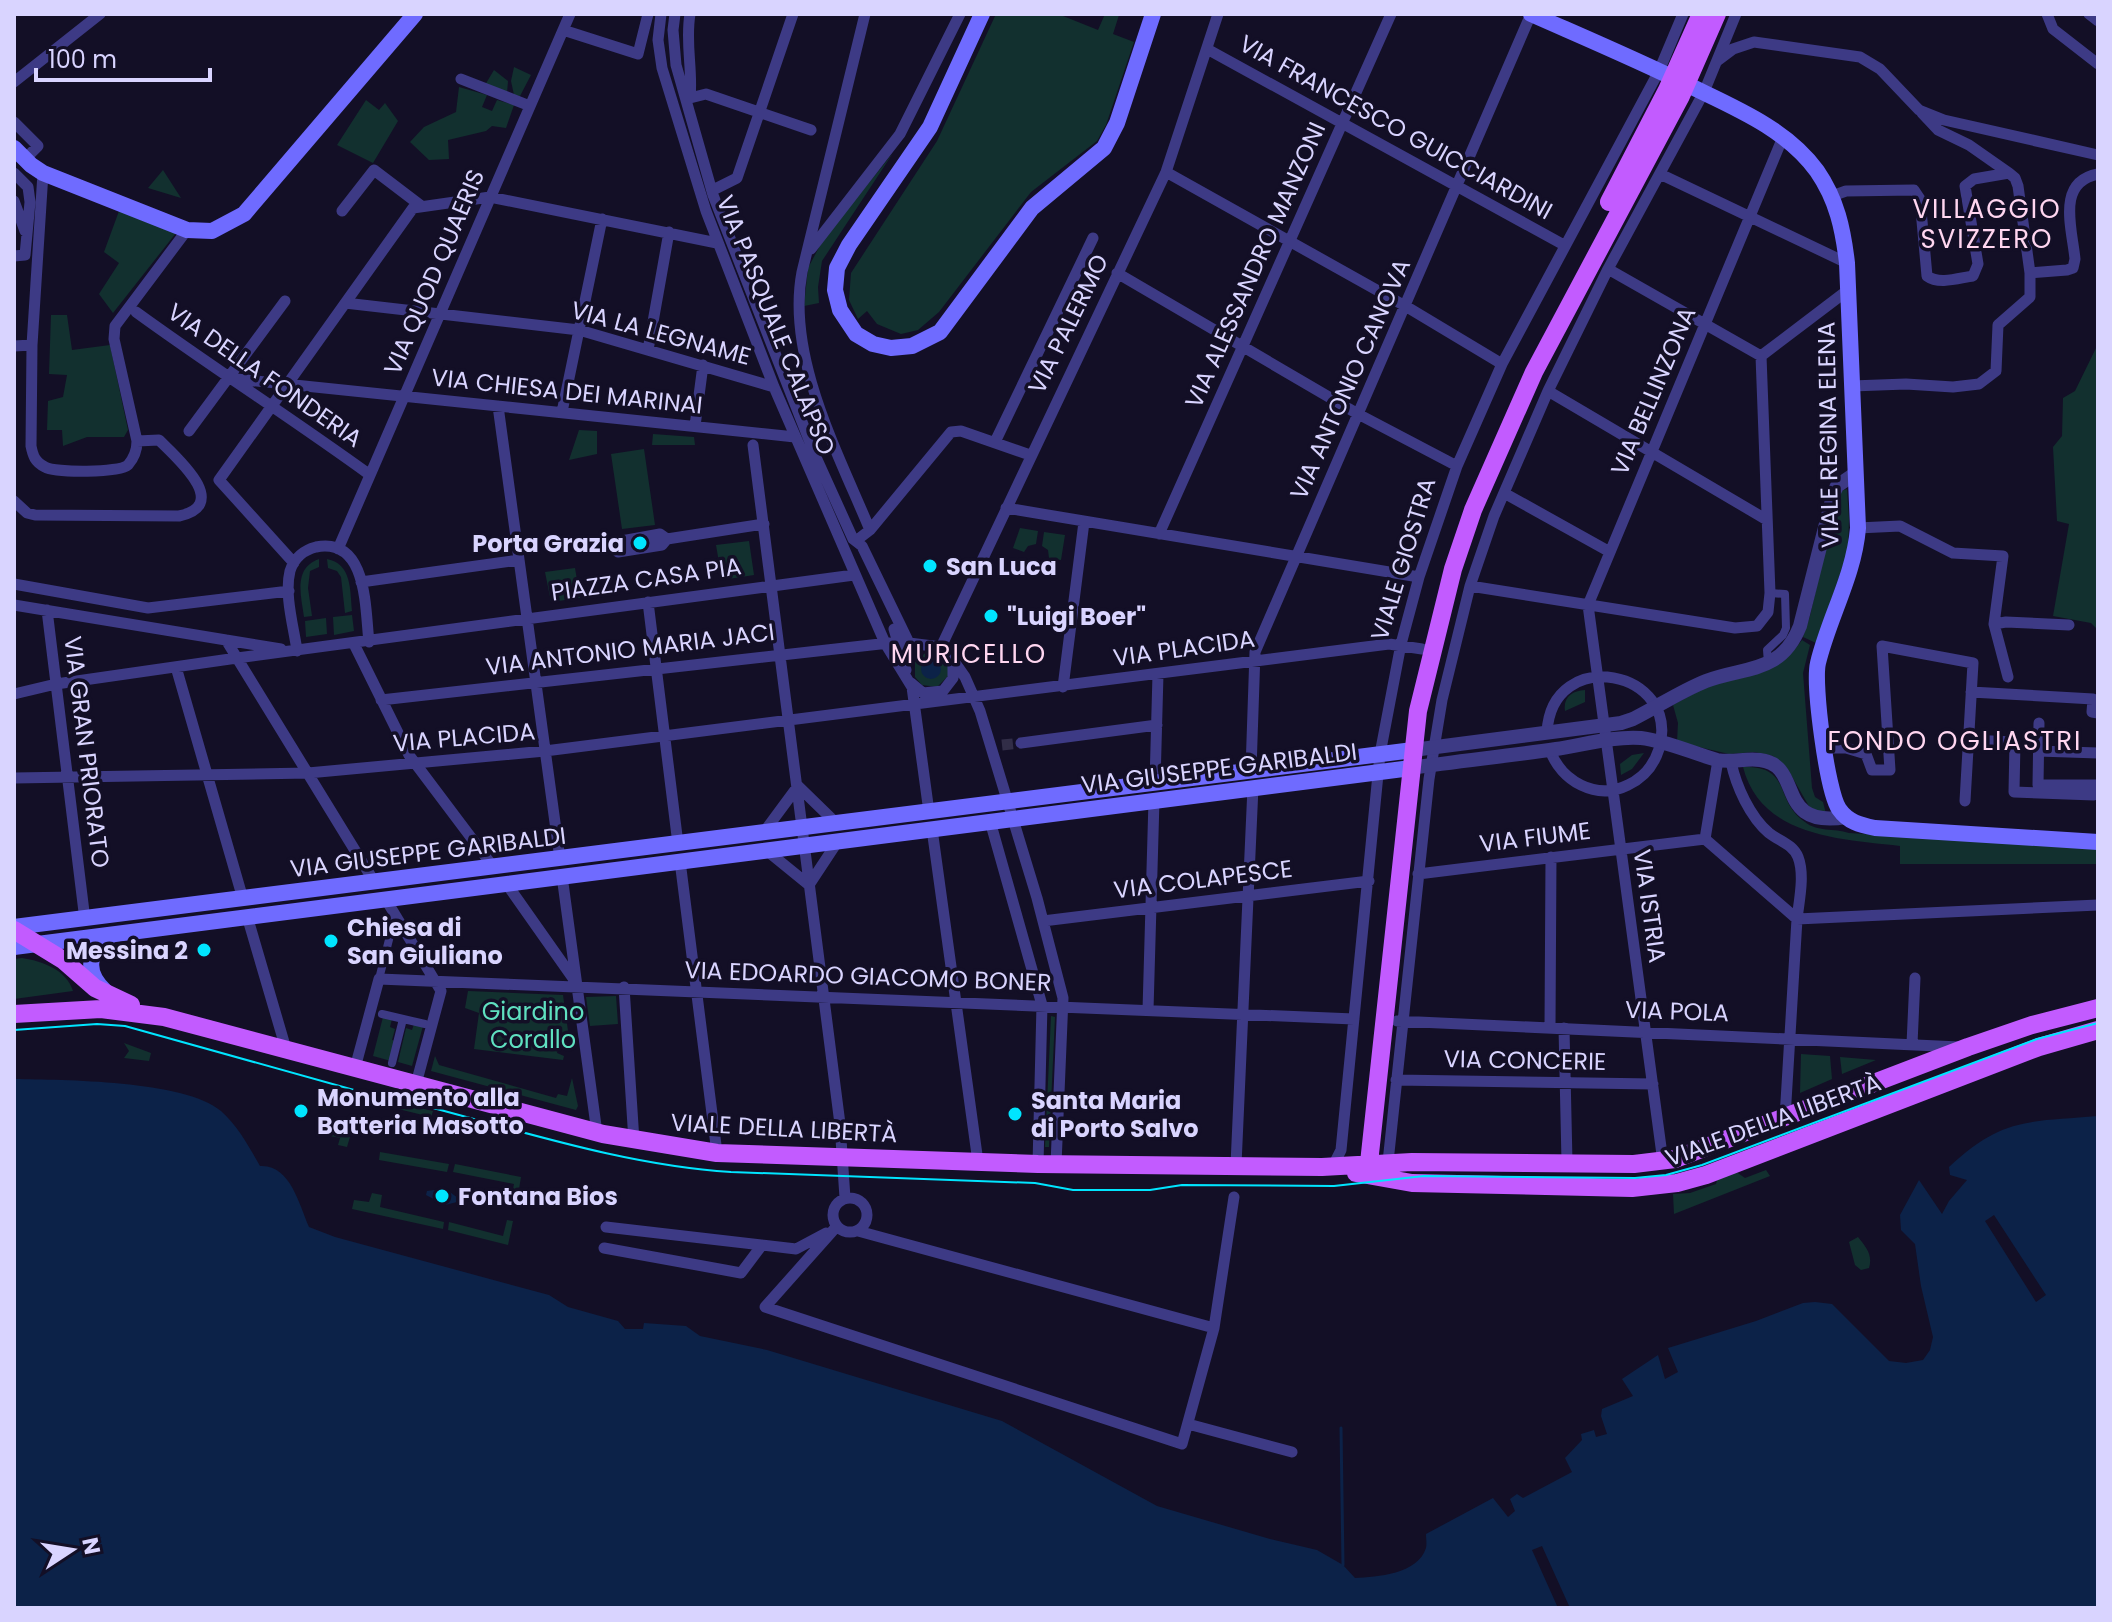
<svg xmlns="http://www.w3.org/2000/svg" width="2112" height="1622" viewBox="0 0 2112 1622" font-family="Poppins,sans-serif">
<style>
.green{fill:#12302f}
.water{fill:#0c2248}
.pier{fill:#130f26}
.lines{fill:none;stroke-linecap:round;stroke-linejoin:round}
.stream{stroke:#0c2248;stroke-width:3}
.minor-tunnel{stroke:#312d47;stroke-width:11;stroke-dasharray:11 5.5;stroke-linecap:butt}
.pedestrian{stroke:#3d3a85;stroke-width:8}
.minor{stroke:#3d3a85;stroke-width:11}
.tertiary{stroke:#3d3a85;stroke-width:14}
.secondary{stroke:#6f6bff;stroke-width:16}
.primary{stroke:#c25bff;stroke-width:18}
.tram{stroke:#00e5ff;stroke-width:2}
.poi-dot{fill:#00e5ff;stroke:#130f26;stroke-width:3}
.labels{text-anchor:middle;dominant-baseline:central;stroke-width:7;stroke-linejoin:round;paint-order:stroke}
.street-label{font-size:24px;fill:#d9d4ff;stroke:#130f26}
.poi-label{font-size:24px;font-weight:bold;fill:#d9d4ff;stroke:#130f26;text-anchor:start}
.park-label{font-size:24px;fill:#5fe0c0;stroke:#130f26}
.neighbourhood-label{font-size:26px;letter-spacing:2px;fill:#ffd6f0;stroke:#130f26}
</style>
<rect width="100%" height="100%" fill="#130f26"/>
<path class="green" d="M996,14H1058L1098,30L1105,14L1119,15L1113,34L1134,42L1106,125L1097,141L1031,192L939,312L918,330L901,334L877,324L867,311L858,319L849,300L851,273L937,141Z
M514,67L531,75L520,96L514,95L511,81Z
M494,70L508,81L507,93L485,85Z
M459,87L487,95L482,107L492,111L497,100L514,105L506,128L492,126L486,131L448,140L449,159L429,160L410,142L424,127L456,112Z
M366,100L379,110L385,103L398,121L373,163L337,145Z
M893,153L822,261L818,287L819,303L804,306L808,268L824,238Z
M163,170L181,198L148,188Z
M119,211L176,233L113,313L99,294L119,263L104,252Z
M51,315H67L72,350L110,345L128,430L124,437H87L63,446L62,430H47L48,401L63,397L67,375L49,374Z
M2098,344V630L2091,623L2053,616L2069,524L2057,521L2053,447L2062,436L2063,398L2075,391Z
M579,430L597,431V454L569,460Z
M653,434L694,437L695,445H652Z
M644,449L655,525L622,529L611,454Z
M1847,489L1849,519L1848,551L1816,643L1803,637L1810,616L1838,492Z
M1020,528L1038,531L1036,544L1028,546L1024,552L1013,548Z
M1044,532L1065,535L1061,560L1049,558L1048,550L1042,546Z
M749,541L754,575L722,580L716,545Z
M319,559V567L310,571L308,588L312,616L304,617C301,596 293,568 319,559Z
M327,559C352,564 350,590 352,611L345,613L341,577L337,571L328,568Z
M575,568L580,598L551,602L545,572Z
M352,615L354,631L334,635L333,617Z
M326,618L327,634L306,637L305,621Z
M1802,640L1810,645L1803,673L1812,788L1815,797L1823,802L1826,814L1810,808L1787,768L1773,756L1755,752L1729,754L1677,742L1678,723L1673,705C1686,698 1699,690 1713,685C1753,673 1775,677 1802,640Z
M928,651L939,652L949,665V675L937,687L922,685L915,677V661Z
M1585,690V702L1565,711C1563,697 1572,691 1585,690Z
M1644,753L1632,769L1621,775L1620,764L1632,755Z
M1743,767C1793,766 1773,800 1805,822C1817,832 1834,828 1849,833L2098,849V864H1900V846C1840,839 1761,837 1743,767Z
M22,958C42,961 67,970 73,991L14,999V959Z
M468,991L563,995L569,1038L560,1040L557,1053L564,1056L563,1060L474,1049L479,1013L465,1008Z
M616,996L618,1024L590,1026L586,997Z
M1051,1016L1055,1017L1049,1147H1045Z
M383,1017L392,1019L390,1027L395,1029L392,1040L396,1041L391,1061L373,1056Z
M414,1024L423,1026L412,1066L398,1062L406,1028L412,1030Z
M124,1043L151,1053L149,1061L124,1058L129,1051Z
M1801,1054L1830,1056L1832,1079L1800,1093Z
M435,1056L439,1065L556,1098L558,1094L567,1096L572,1078L578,1106L576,1110L431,1071Z
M1840,1057L1876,1060L1842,1074Z
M347,1091L433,1111L431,1117L345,1096Z
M333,1125L352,1130L347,1147L338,1145L340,1138L330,1136Z
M380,1152L449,1164L447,1172L379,1160Z
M455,1164L521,1177L517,1201L511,1200L514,1184L453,1172Z
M1732,1169L1745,1178L1766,1170L1770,1176L1674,1214L1673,1194L1690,1193L1716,1184L1718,1177Z
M372,1193L382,1195L380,1207L444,1222L443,1229L352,1209L354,1200L369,1202Z
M507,1220L513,1221L508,1245L448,1230L449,1222L503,1236Z
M1858,1237C1866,1247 1873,1255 1869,1268L1861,1270L1855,1265L1849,1242Z"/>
<path class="water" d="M921 669a10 10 0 1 1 20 0a10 10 0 1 1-20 0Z
M14,1079C63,1080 184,1080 221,1111C238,1126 249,1147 260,1166C290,1164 299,1204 309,1227L335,1237L549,1295L568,1307L618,1321L625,1329H643L644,1323L686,1326L700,1336L767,1350L1002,1421L1157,1506L1270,1539L1317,1550L1343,1565L1355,1578C1377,1577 1418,1574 1426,1548C1427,1543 1426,1539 1426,1534L1493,1498L1508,1517L1515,1511L1510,1499L1517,1494L1523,1498L1572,1472L1565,1458L1582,1440L1581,1434L1594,1430L1596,1437L1607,1434L1601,1416L1602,1409L1633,1396L1622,1379L1658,1355L1665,1379L1678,1372L1668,1348L1756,1321L1803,1303L1815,1302L1832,1304L1889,1361L1906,1363L1923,1360L1930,1350L1933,1337L1921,1286L1915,1244L1901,1230L1900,1215L1919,1180L1942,1214L1949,1201L1967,1180L1950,1175L1949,1167C2002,1117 2029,1122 2098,1116V1608H14Z
M441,1189L447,1190L458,1198L457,1202L445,1205L426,1195L427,1191Z"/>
<path class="pier" d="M1994,1215L2046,1295L2036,1302L1985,1221Z
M1542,1546L1570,1608H1558L1532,1550Z"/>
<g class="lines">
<path class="stream" d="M1341,1428L1343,1565"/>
<path class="minor-tunnel" d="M1002,745L1021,743"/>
<path class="pedestrian" d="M1768,663L1767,650L1783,635L1786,628L1785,594L1770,593
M379,979L395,916
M382,1014L425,1024
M392,1063L403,1019"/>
<path class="minor" d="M661,14L658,40L662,68L706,211L774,387L885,643L912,687L929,812
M675,14L673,30L676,65L713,195L815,455L853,539L862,546L909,643L941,647L951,657L965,677L980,711L1037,898L1063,998L1056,1164
M865,14L802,272C786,356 838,453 870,530
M2047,14L2053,29L2098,64
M2089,14L2098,21
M563,30L638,54L648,14
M1207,49L1564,245
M1717,61L1733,49L1754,42L1860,57L1880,69L1919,110L1944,120L2098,155
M461,79L530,106
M14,82L100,14
M690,98L706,94L811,130
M690,98C693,70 685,43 690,14
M1922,113L1938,130L1969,145L2009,173
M14,122L38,146L25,159
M1166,172L1407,307L1502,364
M14,173L28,187L30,202L25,255L14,256
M43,173L32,345L31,446C33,456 35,462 45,467C55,473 119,473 128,465C134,458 137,450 137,441L114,339L115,326L187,230
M1660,174L1847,263
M717,188L737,178L793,14
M1832,196L1846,191L1914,190L1920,199L1927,276C1939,285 1959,278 1973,276L1978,264L1965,186L1974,179L2009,173L2015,178L2018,186L2030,273L2067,270L2073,268L2075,259C2072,228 2056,182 2098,174
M14,201L25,231
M342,211L374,170L420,205
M811,249L900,134L960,14
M1608,269L1761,356
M1117,273L1358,414L1457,466
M345,303L579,330L774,387
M136,312C213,368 293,419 370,475
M14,346L32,345
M648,350L669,232
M228,378L795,437
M1852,386L1906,384L1953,387L1979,384L1996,371L1998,325L2030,297V273
M1548,391L1767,520
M498,406L560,859
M562,412L602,219
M695,426L703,365
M189,431L285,301
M995,442L1093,238
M753,445L840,1124L845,1198
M1504,493L1610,552
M14,501L27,513L35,515L179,516C232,505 176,457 159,440L137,441
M1006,508L1419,577
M1858,528L1900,526L1953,553L2003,556L1994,624L2008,677
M1159,534L1391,14
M667,539L660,534L616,542L618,552L662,545L667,539L764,524
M857,540L870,530L951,432L961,431L1030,455
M338,549L570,14
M294,563L219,480L413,208L490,197L717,243
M361,582L519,560
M14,584L148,608L289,591
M1470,586L1735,628L1757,626L1768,612L1770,593L1761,356L1848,290
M648,602L678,844
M14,605L226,640L237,658L854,575
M47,610L85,920
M1994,624L2006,622L2069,625
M894,629L906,670
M226,640L281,649
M354,644L409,755L494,868
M941,647L1166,172L1218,14
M297,651C294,628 284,595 290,571C294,558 304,550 316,547C368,537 365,609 369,642
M176,667L243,899
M911,683L923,693L943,691L953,678V661
M1063,687L1084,522
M1971,692L2093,699L2092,712L2098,713
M14,694L56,684L237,658L375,883
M381,700L889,643
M2039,723L2038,785H2098
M1547,732C1552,644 1682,670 1659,749C1654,765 1643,778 1628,785C1596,801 1561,781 1550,750
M1968,740L2015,742L2014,792L2094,795
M1021,743L1157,725
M1825,748H1846L1866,754L1872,770H1890L1882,646L1973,663L1965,801
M2038,751L2098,753
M1731,762C1736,786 1750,817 1769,833C1779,841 1793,844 1798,857C1805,875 1799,901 1797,919L2098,905
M1251,770L1255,652L1531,14
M14,778L308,773L545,751L1389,644L1422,649
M1155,783L1158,674
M798,786L836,823
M990,821L1042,1005L1038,1164
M932,829L978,1162
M764,832L798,786
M1705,839L1797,919L1785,1118
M1705,839L1718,760
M766,850L809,885
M680,861L717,1153
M1418,874L1705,839
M562,876L597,1133
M506,883L575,981
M809,885L838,841
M385,898L441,991L416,1084
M247,916L286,1049
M1043,921L1369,881
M624,987L634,1141
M1148,1010L1154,800
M1397,1021L1959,1047
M1550,1028L1551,857
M1564,1028L1567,1162
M1912,1044L1915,978
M355,1068L379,979L1354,1019
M1396,1080L1653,1084
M1388,1162L1429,779L1442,700L1470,586L1494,516L1548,391L1608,269L1704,92L1736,14
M1663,1162L1588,605L1783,137
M1236,1165L1253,787
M1333,1166L1341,1150L1380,754L1401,644L1419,577L1457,466L1502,364L1659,71L1683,14
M833 1215a17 17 0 1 1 34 0a17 17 0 1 1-34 0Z
M837,1226L765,1307L1182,1444L1214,1328L1234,1197
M606,1227L796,1249L826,1233
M858,1231L1214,1328
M604,1248L741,1273L762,1245
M1188,1424L1292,1452"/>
<path class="tertiary" d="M1413,750L1621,723L1633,719C1657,707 1681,691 1706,681C1746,666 1781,674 1800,626L1834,492L1837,486L1856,473
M1411,768C1459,761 1508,756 1556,749C1583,745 1614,736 1641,738C1667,741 1692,753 1717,760C1732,763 1745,758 1760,760C1805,765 1773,829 1846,817"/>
<path class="secondary" d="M982,14L930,127L849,245L837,268L835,290L840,310L856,334L873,344L891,348L912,346L940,332L1032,208L1104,148L1117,123L1153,14
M1531,14C1583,37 1635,59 1686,84C1733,107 1786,128 1817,171C1837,200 1843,229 1847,263L1858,528C1854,576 1829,617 1818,663C1813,684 1827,791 1839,809C1848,822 1860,825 1875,828L2098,842
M14,148L31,165L43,173L187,230L212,231L244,214L415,14
M14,927L1413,750
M14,947L1411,768
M105,991C83,970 89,951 111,935"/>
<path class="primary" d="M1609,202L1667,90L1701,14
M14,930L63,960L95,988L131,1005
M14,1014L101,1009L164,1017L603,1134L717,1153L1038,1164L1322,1167L1412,1162L1634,1164L1675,1159L1968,1047L2032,1025L2098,1008
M1368,1172L1418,711L1453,569L1473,510L1534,372L1681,96L1717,14
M1356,1173L1412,1183L1632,1188L1677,1183L1706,1175L2039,1047L2098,1030"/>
<path class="tram" d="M14,1030L97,1024L125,1026L379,1097L414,1103C519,1130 623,1165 731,1172L1035,1183L1073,1190H1150L1182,1185L1334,1186L1424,1176L1635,1178L1666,1175L1702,1165L2037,1039L2098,1023"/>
</g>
<g class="poi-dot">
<circle cx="640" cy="543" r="8"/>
<circle cx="930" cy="566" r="8"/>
<circle cx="991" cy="616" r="8"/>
<circle cx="331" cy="941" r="8"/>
<circle cx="204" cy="950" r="8"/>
<circle cx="301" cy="1111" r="8"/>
<circle cx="1015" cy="1114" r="8"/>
<circle cx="442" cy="1196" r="8"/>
</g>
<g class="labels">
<g class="street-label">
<text transform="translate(1396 127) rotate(29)">VIA FRANCESCO GUICCIARDINI</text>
<text transform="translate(1255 265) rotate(-66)">VIA ALESSANDRO MANZONI</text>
<text transform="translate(434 272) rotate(-67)">VIA QUOD QUAERIS</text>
<text transform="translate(1068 324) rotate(-64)">VIA PALERMO</text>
<text transform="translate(776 325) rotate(68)">VIA PASQUALE CALAPSO</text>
<text transform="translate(661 333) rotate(15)">VIA LA LEGNAME</text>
<text transform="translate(265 375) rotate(35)">VIA DELLA FONDERIA</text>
<text transform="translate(1350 379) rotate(-66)">VIA ANTONIO CANOVA</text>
<text transform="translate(567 391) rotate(6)">VIA CHIESA DEI MARINAI</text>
<text transform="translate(1653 391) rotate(-67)">VIA BELLINZONA</text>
<text transform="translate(1828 435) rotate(-91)">VIALE REGINA ELENA</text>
<text transform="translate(1403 559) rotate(-73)">VIALE GIOSTRA</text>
<text transform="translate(646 579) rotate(-8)">PIAZZA CASA PIA</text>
<text transform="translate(1184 648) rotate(-8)">VIA PLACIDA</text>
<text transform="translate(630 649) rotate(-7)">VIA ANTONIO MARIA JACI</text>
<text transform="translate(464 737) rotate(-5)">VIA PLACIDA</text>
<text transform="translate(87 752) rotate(83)">VIA GRAN PRIORATO</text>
<text transform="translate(1219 768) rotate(-7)">VIA GIUSEPPE GARIBALDI</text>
<text transform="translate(1535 837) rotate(-7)">VIA FIUME</text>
<text transform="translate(428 852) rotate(-7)">VIA GIUSEPPE GARIBALDI</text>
<text transform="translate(1203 879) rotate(-7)">VIA COLAPESCE</text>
<text transform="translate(1650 906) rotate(82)">VIA ISTRIA</text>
<text transform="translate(868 976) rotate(2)">VIA EDOARDO GIACOMO BONER</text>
<text transform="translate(1677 1011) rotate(2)">VIA POLA</text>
<text transform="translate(1525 1060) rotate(1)">VIA CONCERIE</text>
<text transform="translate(1773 1120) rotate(-20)">VIALE DELLA LIBERTÀ</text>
<text transform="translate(784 1128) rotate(3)">VIALE DELLA LIBERTÀ</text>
</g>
<g class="poi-label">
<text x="624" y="543" text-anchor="end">Porta Grazia</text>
<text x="946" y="566">San Luca</text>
<text x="1007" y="616">"Luigi Boer"</text>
<text x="347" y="927">Chiesa di<tspan x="347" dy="28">San Giuliano</tspan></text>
<text x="188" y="950" text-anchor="end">Messina 2</text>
<text x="317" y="1097">Monumento alla<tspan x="317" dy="28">Batteria Masotto</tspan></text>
<text x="1031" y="1100">Santa Maria<tspan x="1031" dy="28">di Porto Salvo</tspan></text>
<text x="458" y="1196">Fontana Bios</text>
</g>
<g class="park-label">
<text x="533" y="1011">Giardino<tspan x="533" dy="28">Corallo</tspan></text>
</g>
<g class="neighbourhood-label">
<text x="1987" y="209">VILLAGGIO<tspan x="1987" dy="30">SVIZZERO</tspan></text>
<text x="969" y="654">MURICELLO</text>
<text x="1955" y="741">FONDO OGLIASTRI</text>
</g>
</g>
<rect width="2112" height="1622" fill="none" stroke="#d9d4ff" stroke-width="32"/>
<g transform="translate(72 1550) rotate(78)" stroke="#130f26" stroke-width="6" paint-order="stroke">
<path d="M0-6L14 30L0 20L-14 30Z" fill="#d9d4ff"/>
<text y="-12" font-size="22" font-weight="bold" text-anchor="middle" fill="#d9d4ff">N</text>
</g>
<path d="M36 68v12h174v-12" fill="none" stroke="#d9d4ff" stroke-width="4"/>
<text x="48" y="68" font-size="24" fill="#d9d4ff" stroke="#130f26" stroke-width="6" paint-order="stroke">100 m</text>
</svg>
